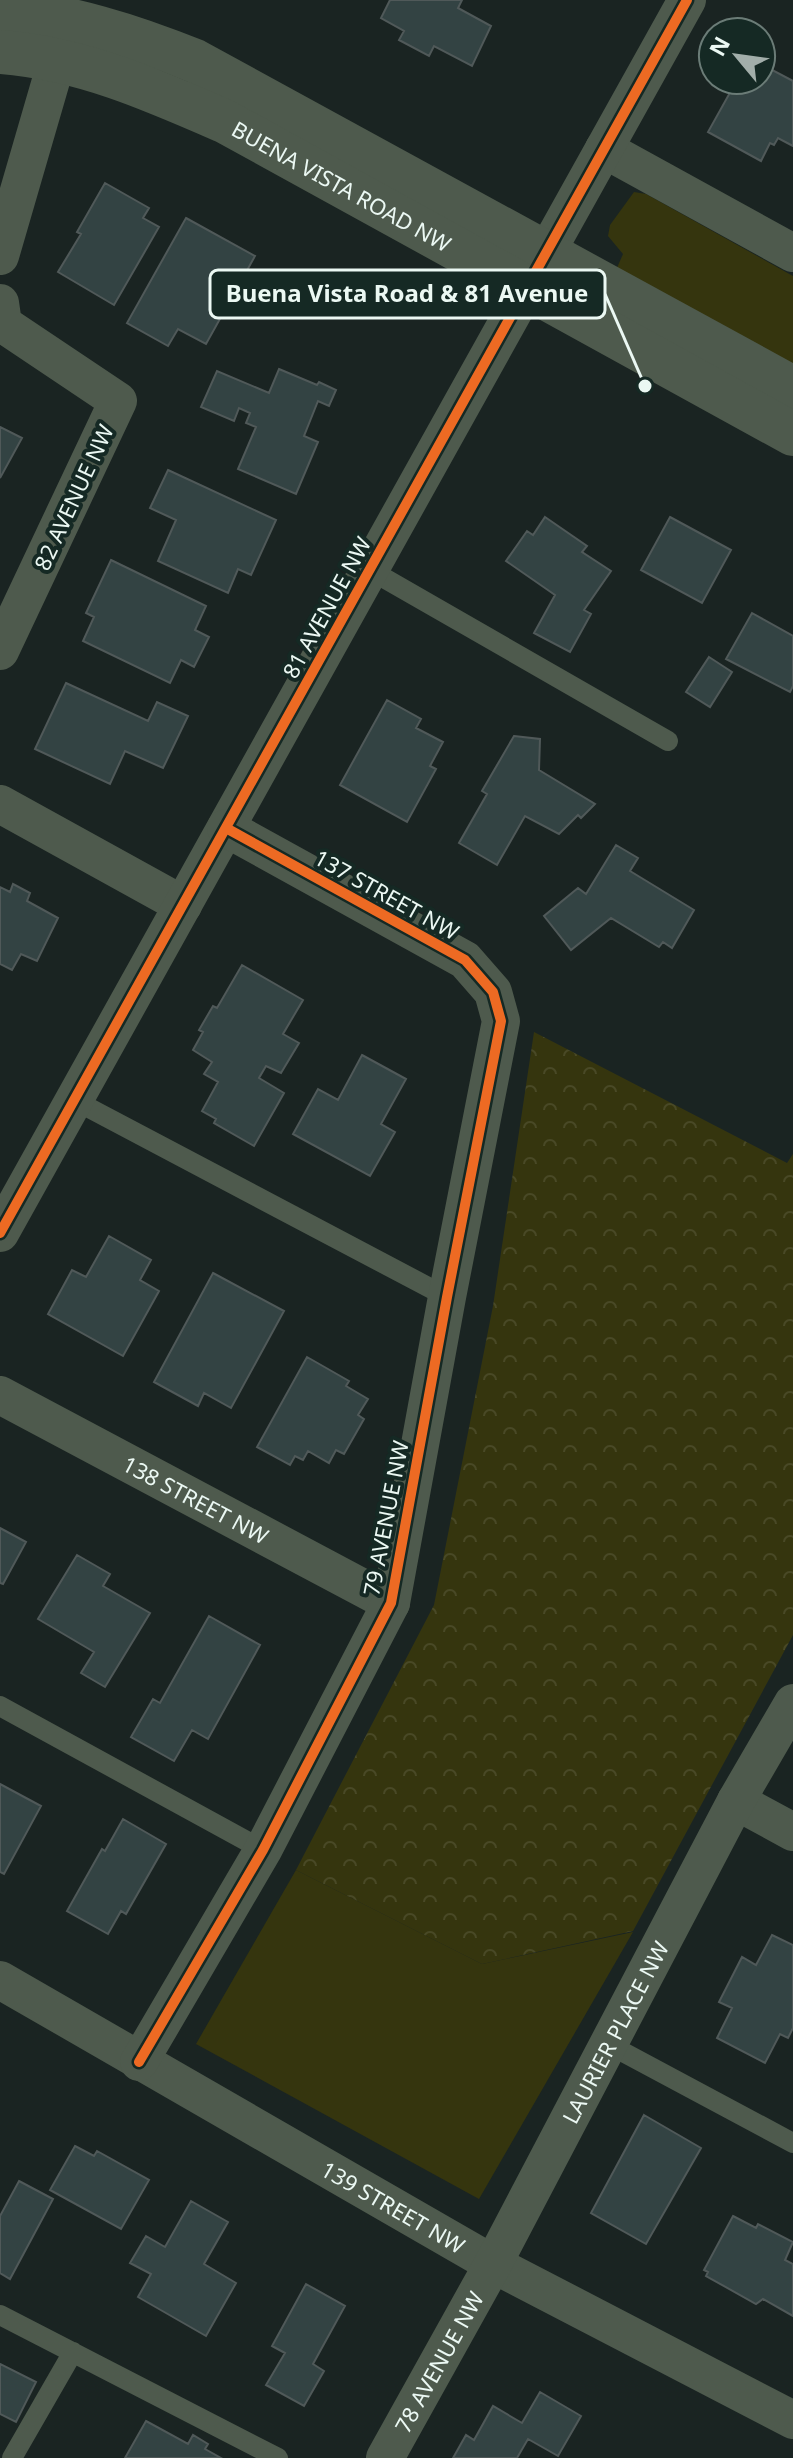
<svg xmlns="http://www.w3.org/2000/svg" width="793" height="2458" viewBox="0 0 793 2458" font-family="'Noto Sans',sans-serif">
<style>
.green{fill:#35350e}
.forest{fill:url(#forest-crowns)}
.building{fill:#334343;stroke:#505959;stroke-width:2}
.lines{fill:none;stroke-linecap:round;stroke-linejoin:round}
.service{stroke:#4e5a4d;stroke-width:20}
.minor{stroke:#4e5a4d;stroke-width:38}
.tertiary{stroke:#4e5a4d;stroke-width:44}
.cycleway-casing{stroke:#152924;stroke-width:15}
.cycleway{stroke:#ed6a23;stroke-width:10}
.labels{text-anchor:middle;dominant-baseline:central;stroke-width:8;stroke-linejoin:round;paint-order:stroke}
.street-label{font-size:22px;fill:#ebf8f3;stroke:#152924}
.leader{fill:none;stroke:#ebf8f3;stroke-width:3}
.callout-dot{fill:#ebf8f3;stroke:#152924;stroke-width:3}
.callout{fill:#152924;stroke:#ebf8f3;stroke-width:3}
.callout-label{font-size:24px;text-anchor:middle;font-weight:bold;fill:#ebf8f3}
</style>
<defs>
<pattern id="forest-crowns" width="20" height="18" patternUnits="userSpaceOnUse" patternTransform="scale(2)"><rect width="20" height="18" fill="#35350e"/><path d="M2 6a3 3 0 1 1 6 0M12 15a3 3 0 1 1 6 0" fill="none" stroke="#494926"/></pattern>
</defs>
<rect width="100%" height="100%" fill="#1a2422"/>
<path class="green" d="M634,192L646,194L793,276V366L616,270L623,254L608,236L610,225Z
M296,1870L482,1964L633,1932L479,2199L196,2044Z"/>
<path class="forest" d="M534,1032L787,1163L793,1154V1635L633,1931L482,1964L296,1870L434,1605L493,1306Z"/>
<path class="building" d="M390,0H462L458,8L491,26L472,66L434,46L429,56L399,40L404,31L381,18Z
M761,64L793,81V146L778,138L774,145L770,143L761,161L708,132L737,80H761Z
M105,183L149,208L143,218L159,227L114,305L58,272L81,234L77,232Z
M186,218L255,256L206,344L178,329L168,346L127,323Z
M279,369L317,385L319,382L336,390L329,406L318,401L304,436L318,442L296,494L238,469L256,427L246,423L250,413L239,408L234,421L201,407L217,371L269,393Z
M0,427L22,438L0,478Z
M168,470L276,520L251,575L238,569L228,593L158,561L176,520L150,508Z
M545,517L587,546L582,552L611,571L584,610L591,614L570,652L534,633L555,595L506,561L527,531L533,535Z
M670,517L731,550L702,603L641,570Z
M111,560L206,606L195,630L209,637L194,667L181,660L170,683L83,641L94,617L86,613Z
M752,613L793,636V686L790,692L726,659Z
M709,657L732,672L710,707L686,692Z
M66,683L148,721L157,702L188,716L163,768L125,751L110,784L35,749Z
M387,700L421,719L416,728L443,742L430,766L436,769L407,822L340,785Z
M514,736L540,739L539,770L595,804L581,818L578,815L559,834L525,816L497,865L459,843L487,794L482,791Z
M616,845L638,858L630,871L694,910L672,948L663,942L659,947L611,918L571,950L544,916L578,888L586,894Z
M13,884L30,893L27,901L58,918L37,961L21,954L12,970L0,964V887L10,892Z
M242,965L303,1000L283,1034L299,1043L281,1073L266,1066L259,1078L284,1093L254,1146L214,1123L216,1119L202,1111L218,1082L204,1074L212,1062L193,1050L203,1032L199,1030L213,1006L217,1008Z
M362,1055L406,1079L381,1124L395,1132L370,1176L293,1134L318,1089L338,1100Z
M109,1236L151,1260L140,1280L159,1291L123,1356L48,1314L72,1270L86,1277Z
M213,1273L284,1311L231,1408L204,1393L198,1406L154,1382Z
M307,1357L349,1381L346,1386L368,1399L358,1415L364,1419L344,1454L336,1450L329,1463L308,1451L303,1460L295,1456L290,1465L257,1447Z
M0,1528L26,1542L3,1584L0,1583Z
M77,1555L110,1574L103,1586L150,1613L105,1687L81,1673L94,1652L38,1619Z
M209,1616L260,1645L208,1739L192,1730L174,1761L131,1737L153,1699L160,1703Z
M0,1784L41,1806L4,1874L0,1872Z
M123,1819L166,1844L126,1914L121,1911L108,1934L67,1911L102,1849L105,1851Z
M772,1935L793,1945V2028L788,2038L780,2034L765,2063L717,2038L732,2008L719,2002L742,1957L756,1965Z
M644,2115L701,2148L646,2244L591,2213Z
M75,2146L94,2156L97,2151L149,2180L121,2229L50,2190Z
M19,2181L53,2199L10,2279L0,2273V2216Z
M191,2201L228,2222L204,2264L236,2283L206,2336L138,2297L151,2274L130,2263L146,2236L165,2247Z
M733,2216L756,2228L758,2224L793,2242L785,2260L793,2264V2316L763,2299L756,2304L706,2276L708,2272L704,2270Z
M306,2284L345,2306L313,2364L324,2371L304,2406L266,2385L285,2353L272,2346Z
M0,2364L36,2382L16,2422L0,2414Z
M540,2392L581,2416L558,2456L528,2439L517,2458H453L466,2435L474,2440L493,2406L522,2423Z
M146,2421L188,2444L193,2435L208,2444L205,2449L221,2458H125Z"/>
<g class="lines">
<path class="service" d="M370,570L668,741
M74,1100L447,1297
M0,1706L263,1850
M608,2044L793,2143
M0,2315L278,2458
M12,2458L73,2352"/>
<g class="minor">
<path d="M604,149L793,253"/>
<path d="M0,256L57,60"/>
<path d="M0,303L3,324L118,401L0,651"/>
<path d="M0,804L183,905"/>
<path d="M0,1233L687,0"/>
<path id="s1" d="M0,1395L391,1603"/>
<path d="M736,1801L793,1832"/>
<path id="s2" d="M0,1980L493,2264L793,2420"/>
<path d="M139,2062L263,1850L391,1603L447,1297L501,1021L493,992L465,960L226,828"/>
<path id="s3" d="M385,2458L493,2264L736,1801L793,1703"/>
</g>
<g class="tertiary">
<path d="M0,9C69,16 131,35 195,61L793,388"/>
<path id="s4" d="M0,52C81,58 153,90 226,122L793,434"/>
</g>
<defs>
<path id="cycleway" d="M0,1233L687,0
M139,2062L263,1850L391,1603L447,1297L501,1021L493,992L465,960L226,828"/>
</defs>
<use href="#cycleway" class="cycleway-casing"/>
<use href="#cycleway" class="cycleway"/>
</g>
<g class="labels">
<g class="street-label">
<text stroke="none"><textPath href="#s4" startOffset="370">BUENA VISTA ROAD NW</textPath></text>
<text transform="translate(73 497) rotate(-65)">82 AVENUE NW</text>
<text transform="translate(326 607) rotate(-61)">81 AVENUE NW</text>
<text transform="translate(387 894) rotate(29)">137 STREET NW</text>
<text stroke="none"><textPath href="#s1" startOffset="222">138 STREET NW</textPath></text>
<text transform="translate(385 1518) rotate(-79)">79 AVENUE NW</text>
<text stroke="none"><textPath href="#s3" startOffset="484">LAURIER PLACE NW</textPath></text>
<text stroke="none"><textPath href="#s2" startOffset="454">139 STREET NW</textPath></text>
<text stroke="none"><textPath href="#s3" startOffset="110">78 AVENUE NW</textPath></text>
</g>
</g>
<path class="leader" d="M645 386L605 294"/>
<circle class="callout-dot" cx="645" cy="386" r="8"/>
<rect class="callout" x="210" y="270" width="395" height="48" rx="8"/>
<g class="callout-label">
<text x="407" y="302">Buena Vista Road &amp; 81 Avenue</text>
</g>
<g transform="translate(737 56) rotate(299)"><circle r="38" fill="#152924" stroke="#6b7c77" stroke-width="2"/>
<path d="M0-6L14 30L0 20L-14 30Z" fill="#a2aeaa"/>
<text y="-12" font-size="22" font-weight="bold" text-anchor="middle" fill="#ebf8f3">N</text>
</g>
</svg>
